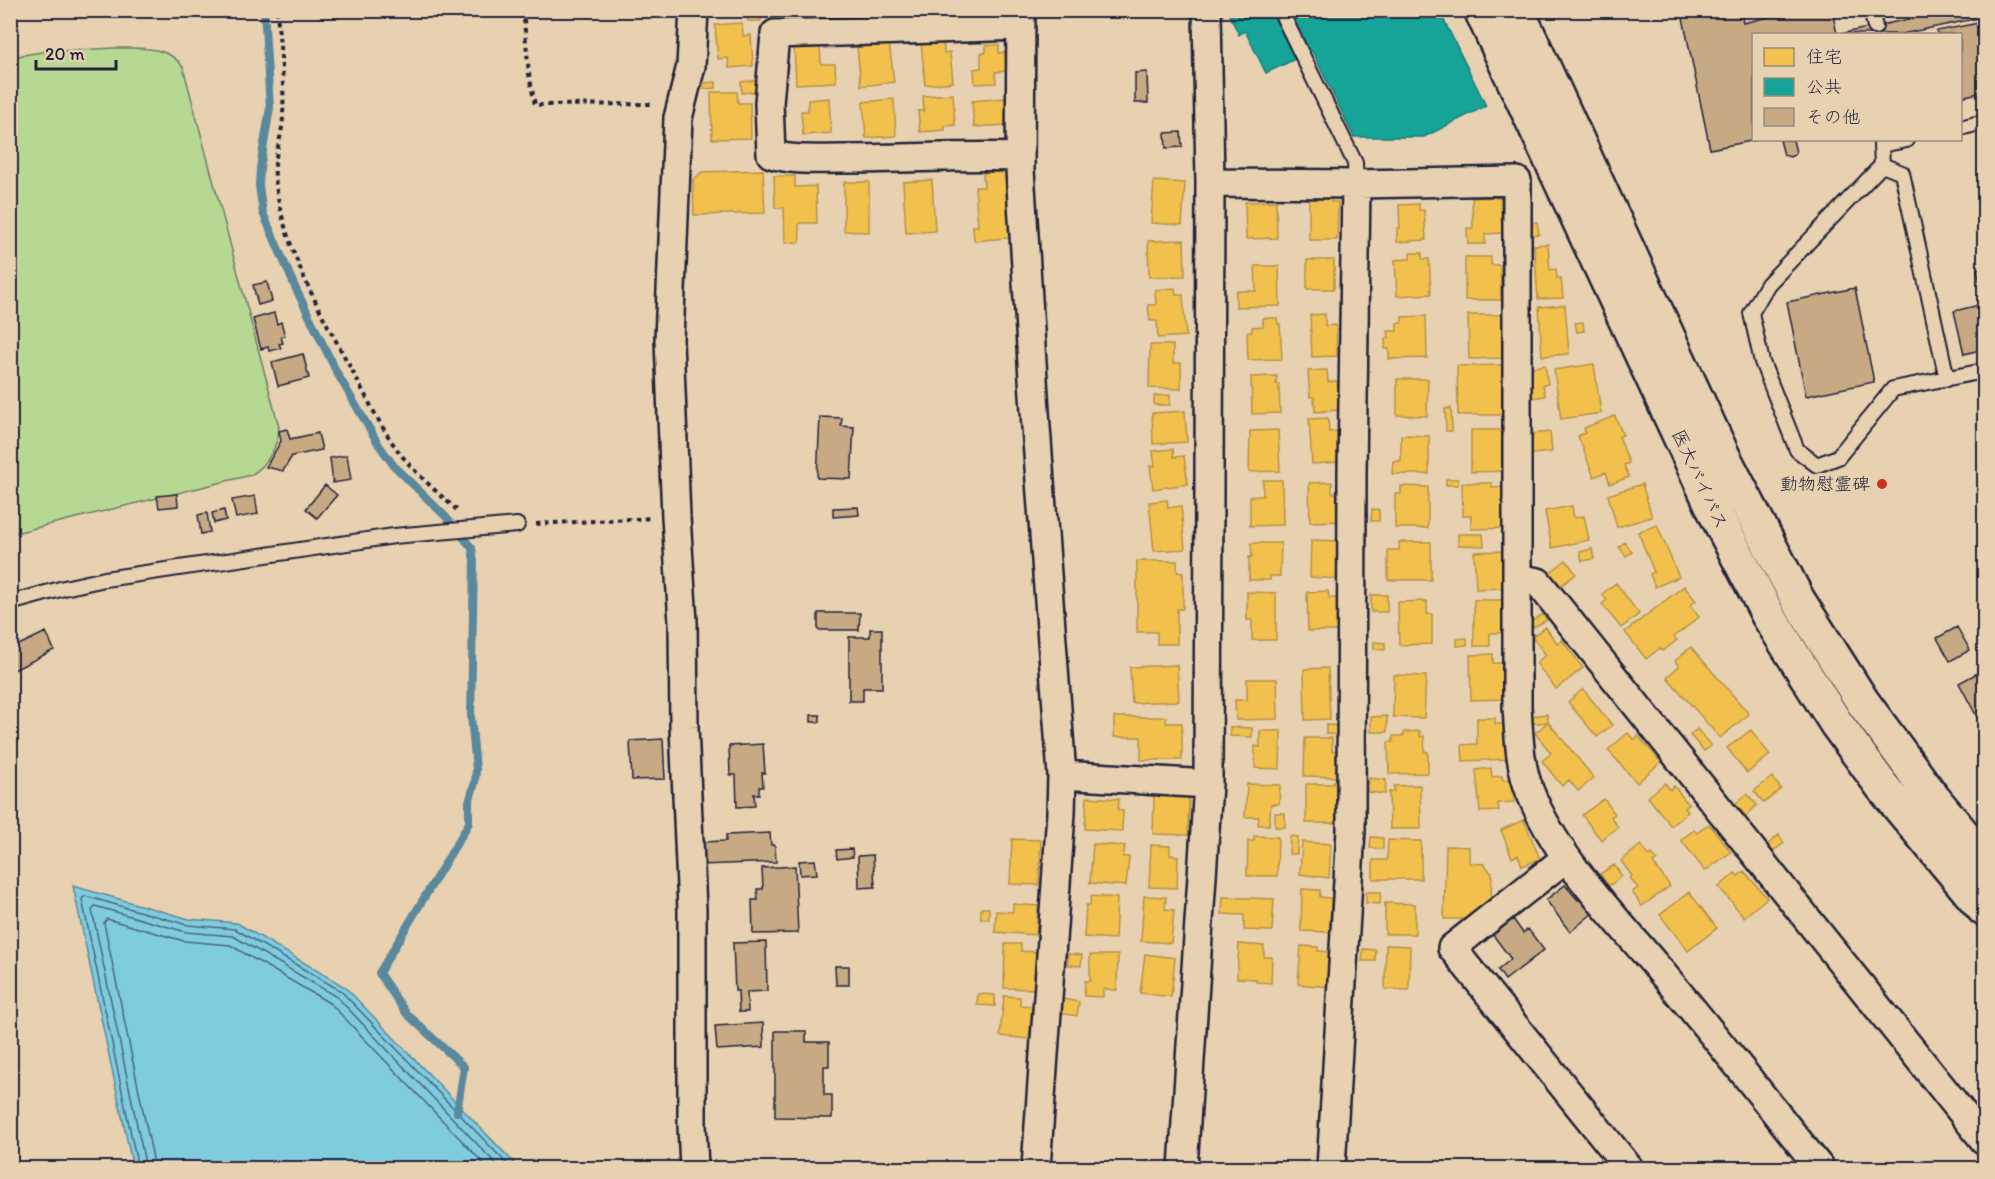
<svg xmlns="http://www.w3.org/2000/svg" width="1995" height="1179" viewBox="0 0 1995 1179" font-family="Itim,'Klee One',sans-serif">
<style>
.green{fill:#b7d892;stroke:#6c7d66;stroke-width:1.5}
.water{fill:#80ccdf;stroke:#5a889d;stroke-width:1.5}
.homes{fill:#f2c14e;stroke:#b49148;stroke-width:1.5}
.public{fill:#17a398;stroke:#1a7c7c;stroke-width:1.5}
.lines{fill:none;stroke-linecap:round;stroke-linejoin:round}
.shore{stroke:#48667d;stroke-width:1.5}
.stream{stroke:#5a889d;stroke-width:8}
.building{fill:#c7a984;stroke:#22223b;stroke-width:1.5}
.service-casing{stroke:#22223b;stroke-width:18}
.minor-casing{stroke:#22223b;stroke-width:32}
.secondary-casing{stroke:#22223b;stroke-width:38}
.path{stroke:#22223b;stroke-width:4;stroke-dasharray:4.5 4.5;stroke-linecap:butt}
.service{stroke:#e7d1b0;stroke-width:14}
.minor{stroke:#e7d1b0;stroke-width:27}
.secondary{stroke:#e7d1b0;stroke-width:33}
.poi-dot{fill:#c8321e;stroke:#e7d1b0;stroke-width:2}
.labels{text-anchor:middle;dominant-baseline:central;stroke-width:6;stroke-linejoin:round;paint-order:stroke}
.street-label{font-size:18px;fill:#22223b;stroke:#e7d1b0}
.poi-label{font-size:18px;fill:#22223b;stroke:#e7d1b0;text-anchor:end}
</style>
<rect width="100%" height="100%" fill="#e7d1b0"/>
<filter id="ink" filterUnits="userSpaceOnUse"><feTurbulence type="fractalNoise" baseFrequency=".0167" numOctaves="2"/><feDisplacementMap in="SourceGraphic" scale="12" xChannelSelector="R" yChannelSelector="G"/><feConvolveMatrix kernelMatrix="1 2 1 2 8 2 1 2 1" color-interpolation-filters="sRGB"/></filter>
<g filter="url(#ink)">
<path class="green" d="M115,48C139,48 168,45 183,67L279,427C278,446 268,465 251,475L11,534V57L42,52Z"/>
<path class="water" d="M73,886L189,919L237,923L345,987L519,1168H133Z"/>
<path class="homes" d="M748,10H760L761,21H748Z
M800,10H841V15H800Z
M856,10H891V12L856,14Z
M742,23L743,36L751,35L753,66L729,68L728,58L718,59L715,25Z
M943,40L944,53L950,52L953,82L925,85L921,42Z
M889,43L894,82L861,86L857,47Z
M986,45H999V53L1005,52L1006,71L995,72L996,83L975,84L974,69L981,68V53H986Z
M820,46L821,64H835L836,82L796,84L794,47Z
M758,80L759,91L742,93L741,82Z
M716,82V88L704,89L703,83Z
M711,92H737L738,103H750L751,138L712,139Z
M953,94L955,125L945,126V130L920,132L918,111H924L923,96Z
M829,98L831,133L803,135L801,111H808V100Z
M1006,98L1008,125L974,127L972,101Z
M894,99L896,136L866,138L863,102Z
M763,170L765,213L694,215L693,180L702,172Z
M1011,170L1017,237L974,241L973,226H978L975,187H984L983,173Z
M774,176H795V187L816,186L817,223H799L800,242L785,243L784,208H775Z
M932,180L935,231L906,233L903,182Z
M1154,181L1185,183L1182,225L1151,223Z
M844,182H869V232L844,231Z
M1309,197H1331V202H1338L1337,240H1309Z
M1500,197L1502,233L1485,234V244H1468L1467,228H1473L1472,198Z
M1276,201L1277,238L1246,239L1245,202Z
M1419,204V210H1424L1426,240L1397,242V228H1400L1399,205Z
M1537,222L1539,234L1530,235L1528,223Z
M1184,240L1185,276L1149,277L1148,241Z
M1548,244L1550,270L1556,269L1557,278H1561L1563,298L1538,299L1534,245Z
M1410,253H1422V259H1429L1431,294L1397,296L1395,260L1410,259Z
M1465,257H1491V265H1500L1501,300H1465Z
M1307,260H1334V289H1307Z
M1255,266H1279L1280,306L1236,307V291H1256Z
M1175,288L1176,295H1183L1186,336L1158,338L1157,321H1150L1148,305H1156L1155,290Z
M1565,305L1569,354L1542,356L1539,307Z
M1325,314V326L1336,325L1337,356L1312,357L1310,315Z
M1468,315H1502L1503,358L1469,359Z
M1426,316L1427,358L1389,359V349H1385V338H1389L1388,331H1397V323H1402V317Z
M1263,318H1277L1278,324H1280L1282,359L1248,360L1247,332H1252V327L1263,326Z
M1583,322L1584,331L1577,332L1575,323Z
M1150,345H1173V363H1181V389L1149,388Z
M1594,364L1601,413L1561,419L1554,370Z
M1505,365L1504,415H1458L1457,366Z
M1545,365L1548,384L1543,385L1545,396L1533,398L1528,368Z
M1327,370L1328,382L1337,381L1339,410L1315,412L1314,397H1310L1308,371Z
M1277,376L1276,384H1279L1280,413L1252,414L1251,377Z
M1397,379H1428L1427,416L1397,415Z
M1170,395V405H1154V396Z
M1451,408L1452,431H1446L1445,409Z
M1185,411L1187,442L1153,444L1152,413Z
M1615,416L1623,435L1619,436L1629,463L1624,465L1629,477L1610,484L1606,472L1594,477L1578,436L1585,433L1584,428Z
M1328,418L1329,432L1337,431L1339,462L1312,464L1309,419Z
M1278,430L1280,471L1249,472L1250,431Z
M1471,430H1507L1508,471L1471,472Z
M1550,432L1552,452L1532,454L1530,434Z
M1401,435L1429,436V474H1392L1393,461H1401Z
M1173,449L1174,457L1184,456L1188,484L1153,489L1150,466H1155L1153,451Z
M1446,479H1458V485H1446Z
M1263,480H1282L1283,525L1250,526V496H1263Z
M1332,482V493H1338L1339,521L1310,522L1309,483Z
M1462,483H1492V488L1505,487L1506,528L1471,529V516H1463Z
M1642,484L1652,517L1617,527L1608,495Z
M1401,486L1428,487V528H1395V494H1401Z
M1167,500L1168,508L1181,506L1185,549L1154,551L1149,502Z
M1572,506L1574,518L1584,516L1589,540L1552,548L1545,511Z
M1372,509L1379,510V521H1371Z
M1657,525L1679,577L1655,587L1650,574L1654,572L1638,532Z
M1458,534H1483L1484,546L1458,545Z
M1311,540L1339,541L1337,579L1310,577Z
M1399,542H1431V580H1388V550H1399Z
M1625,542L1632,552L1626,556L1619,547Z
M1251,543H1281L1280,576H1270V580H1249V557H1252Z
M1592,549L1594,559L1582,561L1580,552Z
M1502,551L1503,588L1476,589L1474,552Z
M1566,560L1576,574L1559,587L1548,574Z
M1137,561H1177V572L1183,573V609H1177V644H1157V632H1137Z
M1616,583L1639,614L1621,628L1602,604L1607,600L1602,594Z
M1684,586L1696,601L1690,605L1699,617L1674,637L1677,640L1663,651L1660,648L1646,659L1625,632Z
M1328,591L1329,598H1338L1339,631H1308L1307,592Z
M1247,592L1276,593V640H1252V620H1247Z
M1371,595H1387V612H1371Z
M1474,600H1503V633H1490V646H1474Z
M1427,601V614H1432V644L1399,645L1398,602Z
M1543,614L1547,620L1534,627L1531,622Z
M1545,627L1558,644L1562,640L1583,668L1556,689L1536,663L1546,655L1532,637Z
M1467,638V645L1457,646V639Z
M1374,642L1385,643V650L1374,649Z
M1691,647L1749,714L1720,738L1667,677L1679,666L1675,661Z
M1493,654V663H1503L1504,699L1471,700L1470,655Z
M1177,665L1179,701L1132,703L1130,667Z
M1328,668L1330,719L1305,720L1304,669Z
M1394,675L1426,676L1424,718L1393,717Z
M1247,679H1277L1278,719L1236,720L1235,700H1247Z
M1583,689L1612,725L1597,737L1568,702Z
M1547,714L1548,722L1530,724L1529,716Z
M1387,716V732H1371V717Z
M1114,717H1166V723H1182V760H1141V737H1114Z
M1477,718H1495V724H1505L1507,759L1463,761L1462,745L1477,744Z
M1548,722L1594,778L1578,791L1569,780L1562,786L1542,761L1551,753L1535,733Z
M1326,725L1343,726V735L1326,734Z
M1230,727L1252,728V737L1230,736Z
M1697,729L1711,746L1704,751L1690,735Z
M1751,730L1770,755L1747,773L1727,748Z
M1260,731H1281L1280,769L1255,768V746L1260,747Z
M1420,731V737L1424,736L1425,752H1428V773L1389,774L1388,742H1393V736H1404V732Z
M1628,733L1634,740L1638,736L1661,762L1637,783L1608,750Z
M1305,738H1332V751H1341L1340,777L1304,776Z
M1491,768L1492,777L1502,776L1503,780L1512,779L1514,802L1498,803L1499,811L1480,812L1476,770Z
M1772,777L1781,789L1764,803L1754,791Z
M1369,778L1386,780L1385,794L1368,792Z
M1333,781H1343L1340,801H1336V823H1306V784H1333Z
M1665,783L1670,790L1674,786L1689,805L1685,808L1688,812L1671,826L1648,797Z
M1247,784L1280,785L1279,804H1271L1269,825H1258L1259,817H1245Z
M1420,785L1421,829H1390L1389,792H1394V786Z
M1154,794L1189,795L1188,835L1153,834Z
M1747,794L1757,805L1746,816L1735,804Z
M1087,797L1119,799L1118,810L1123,811L1122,831L1085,829Z
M1604,799L1615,814L1611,817L1618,827L1601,840L1582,815Z
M1275,813H1285V827H1275Z
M1524,820L1540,859L1522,866L1518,855L1512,858L1501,830Z
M1709,824L1731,852L1705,871L1681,840L1694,830L1697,833Z
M1779,835L1784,843L1773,851L1767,845Z
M1254,836L1278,837L1277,876H1247L1248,841H1254Z
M1290,836L1298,837L1297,854H1289Z
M1371,837L1383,838V849L1370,848Z
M1012,839L1041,840L1039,885L1010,884Z
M1388,840L1421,841V879H1373V860H1387Z
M1302,842L1331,844L1329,878L1300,874Z
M1093,844L1125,846L1123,857H1129L1126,886L1090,883Z
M1151,845L1170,846V855L1178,856L1177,888L1149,887Z
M1641,845L1649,856L1652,854L1657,860L1653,863L1670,886L1642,906L1632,892L1638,888L1630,878L1632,876L1621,861Z
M1446,846L1469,847V863L1484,864L1492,874L1491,898L1467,919H1444Z
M1614,865L1622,876L1609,886L1600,874Z
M1744,871L1767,898L1744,917L1719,887L1735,873L1738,876Z
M1302,889L1320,890V897L1331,898L1330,932L1301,931Z
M1366,892H1381L1380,904L1366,903Z
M1689,892L1717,928L1688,951L1660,915Z
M1091,896L1117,898L1115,939L1084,937L1086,905H1090Z
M1144,896L1166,897L1165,909L1174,910L1171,943L1141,941Z
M1223,897L1274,899L1272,931L1244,930V915L1222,914Z
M1385,903L1415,904V934H1385Z
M1013,904L1038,906L1036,935L995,932L996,911L1013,912Z
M981,908H989V919H981Z
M1005,944H1021V951L1039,952L1038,989L1004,988Z
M1239,944L1264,946V957H1272L1271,983L1256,982V979L1237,978Z
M1386,945L1410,946L1409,990L1385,989Z
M1301,946L1318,947V951L1332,952L1329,987L1298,984Z
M1363,949L1376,950L1375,961H1362Z
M1068,954L1082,955L1081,966L1068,965Z
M1145,954L1175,958L1171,997L1140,993Z
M1090,955H1118L1117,990L1103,989V997L1084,996L1085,981H1090Z
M978,994L995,995V1006L977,1005Z
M1004,996L1020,997V1005L1032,1006L1029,1039L1000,1036Z
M1063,999L1079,1002L1077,1016L1060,1013Z"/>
<path class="public" d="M1227,10H1439L1486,106L1424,137H1354L1312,51L1266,73L1245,31L1239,35Z"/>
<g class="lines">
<path class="shore" d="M138,1168L82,899L85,896L188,925L235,929L341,991L511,1168
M146,1168L92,910L95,906L186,932L233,936L337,997L500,1168
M155,1168L104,923L107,919L184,941L230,945L331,1004L488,1168"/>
<path class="stream" d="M264,10L270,108L260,168L259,186L263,213L295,287L337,373L379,445L394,466L445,516L472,548L474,561L471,716L476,770L475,783L469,802V823L379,973L406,1013L464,1067L457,1112"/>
</g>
<path class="building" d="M1696,10H1741L1743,23L1773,16L1772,10H1832L1837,34H1754V140H1756L1710,149L1682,13Z
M1950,10H1983L1984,17L1902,34H1840Z
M1984,22V92L1960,97V34H1937V31Z
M1147,72L1148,103H1135V73Z
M1181,132L1182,147L1166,148L1165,133Z
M1780,140H1793L1796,152L1794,155L1790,157L1784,155Z
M1984,267V304L1977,269Z
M267,282L272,301L258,305L253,285Z
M1855,288L1874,382L1806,396L1787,302Z
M1984,304V349L1964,354L1954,311Z
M274,313L277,324L281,322L285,336L281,337L283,343L279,344L281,348L269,351L268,347L261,349L253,319Z
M303,354L309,378L278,386L272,362Z
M820,417L842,418L841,426L854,427L851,479L817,478Z
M287,429L290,439L318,433L322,450L292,456L283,471L266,467L281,441L279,431Z
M347,455L351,480L333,483L330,458Z
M325,485L337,495L317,518L306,509Z
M177,494L178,506L159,508L157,496Z
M255,496L258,514L236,518L232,500Z
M858,507L859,515L833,517V508Z
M224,510L226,520L214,523L212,513Z
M207,513L210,532L201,534L198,515Z
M818,613H860L859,630H818Z
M1957,627L1970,650L1950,661L1937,638Z
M870,629H882V688H863V701H849V637H870Z
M46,632L54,650L10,672V649Z
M1981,671L1984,676V730L1959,683Z
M811,715H820V722H811Z
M663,739L665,779L632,780L630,741Z
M763,744L765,773H762L763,787H759V794H754L755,806L737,807L736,775H730L729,746Z
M770,833L771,845H775L776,862L700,865L699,842L726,841V835Z
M852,849L853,857L837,859L836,850Z
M873,855L875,887L859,888L858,856Z
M815,860L817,874L800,875L799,861Z
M795,866L798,933L753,934L752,900H758L757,889H763L762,868Z
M1565,885L1578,900L1581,898L1593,913L1570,932L1546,900Z
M1513,919L1523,933L1528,929L1544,950L1505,980L1498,970L1511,959L1493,935Z
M766,942L767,991L747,992L748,1012H739L738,991H735L733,943Z
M835,966H849V985H836Z
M763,1023L764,1047L717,1050L715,1026Z
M775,1031H806V1042H829V1066H824V1095H832V1118L775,1117Z"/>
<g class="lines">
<defs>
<path id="service" d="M1280,10L1355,163L1356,184
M1871,10L1875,27
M1960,128L1984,122
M1907,140L1881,145L1882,165L1768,284L1751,313L1762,362L1797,450L1817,465L1838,457L1893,389L1984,371
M1882,165L1902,173L1947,379
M10,603L64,588L105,579L394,536L517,525"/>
<path id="minor" d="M694,10L691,66L678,118L669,340L676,517L683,622L684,727L692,910V1125L694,1168
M904,10L905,30L1020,26
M1021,10L1020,170L1036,427L1062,775L1061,813L1036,1168
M905,30L775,34L769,103L771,154C793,161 817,159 840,159C900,159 960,155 1020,157
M1210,183L1356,184L1517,181V707C1519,735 1519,764 1530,792C1557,859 1611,912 1657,967C1713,1033 1766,1101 1820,1168
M1517,578L1538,582L1984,1140
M1062,775L1208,784
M1566,858L1452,948L1629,1168
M1183,1168L1208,784L1210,183L1207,10
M1331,1168L1351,830L1352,473L1356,184"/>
<path id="secondary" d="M1481,10L1718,518L1768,615L1836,723L1882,786L1984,909
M1517,10L1723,456L1798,600L1862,701L1933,798L1984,860"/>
</defs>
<use href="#service" class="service-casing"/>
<use href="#minor" class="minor-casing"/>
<use href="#secondary" class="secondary-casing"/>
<path class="path" d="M277,10C279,45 285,80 283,115C283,136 273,155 275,177C282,247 321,313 354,374C368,400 381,428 399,452C413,471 439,494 457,510
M523,10L529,74L535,105L655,104
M536,524L652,518"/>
<use href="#service" class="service"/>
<use href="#minor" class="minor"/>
<use href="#secondary" class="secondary"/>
</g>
</g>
<circle class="poi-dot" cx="1882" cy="484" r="6"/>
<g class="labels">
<g class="street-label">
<text transform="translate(1700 479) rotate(65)">医大バイパス</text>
</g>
<g class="poi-label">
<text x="1870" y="484">動物慰霊碑</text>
</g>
</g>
<rect width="1995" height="1179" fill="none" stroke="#e7d1b0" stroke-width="36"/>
<rect x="18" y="18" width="1959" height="1143" fill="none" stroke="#22223b" stroke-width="2" filter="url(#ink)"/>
<rect x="1752" y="33" width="210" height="108" fill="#e7d1b0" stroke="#988b81" stroke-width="1.5"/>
<rect x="1764" y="48" width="30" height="18" fill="#f2c14e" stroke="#988b81" stroke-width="1.5"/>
<text x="1806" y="63" font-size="18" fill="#22223b">住宅</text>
<rect x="1764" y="78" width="30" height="18" fill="#17a398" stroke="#988b81" stroke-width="1.5"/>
<text x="1806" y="93" font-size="18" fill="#22223b">公共</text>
<rect x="1764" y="108" width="30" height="18" fill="#c7a984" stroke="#988b81" stroke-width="1.5"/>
<text x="1806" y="123" font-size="18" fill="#22223b">その他</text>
<path d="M36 60v9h80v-9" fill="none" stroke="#22223b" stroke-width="3"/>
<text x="45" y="60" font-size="18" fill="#22223b" stroke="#e7d1b0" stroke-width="4.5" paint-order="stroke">20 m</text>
</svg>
